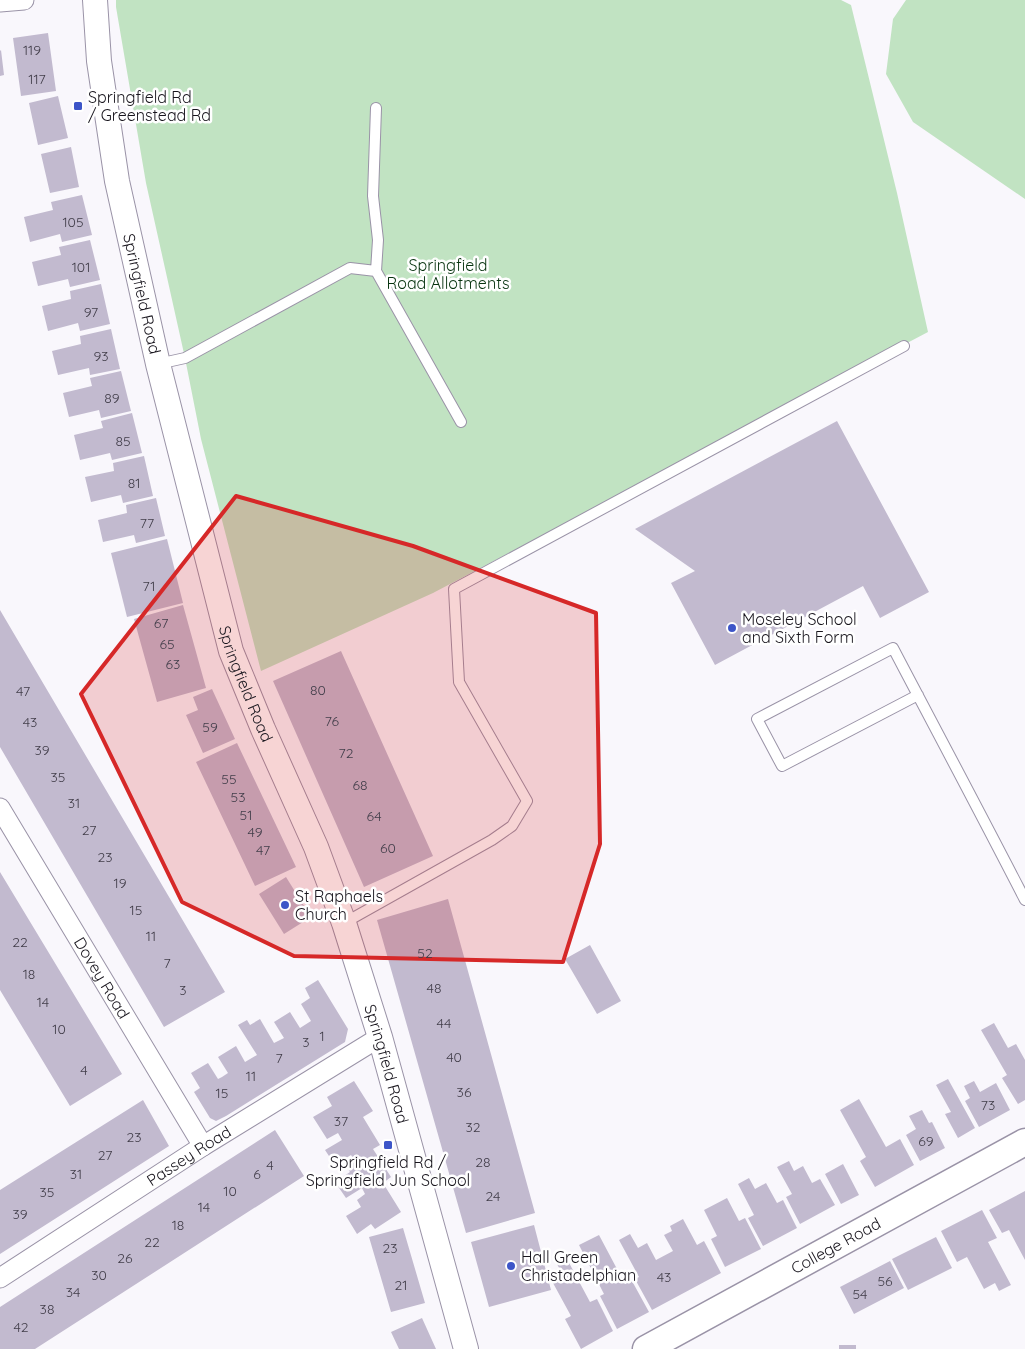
<svg xmlns="http://www.w3.org/2000/svg" width="1025" height="1349" viewBox="0 0 1025 1349" font-family="Quicksand,sans-serif">
<style>
.green{fill:#c1e3c2}
.building{fill:#c2bacf}
.lines{fill:none;stroke-linecap:round;stroke-linejoin:round}
.service-casing{stroke:#9a93a7;stroke-width:12}
.minor-casing{stroke:#9a93a7;stroke-width:21}
.tertiary-casing{stroke:#9a93a7;stroke-width:26}
.secondary-casing{stroke:#9a93a7;stroke-width:29}
.service{stroke:#fff;stroke-width:10}
.minor{stroke:#fff;stroke-width:19}
.tertiary{stroke:#fff;stroke-width:24}
.secondary{stroke:#fff;stroke-width:26}
.marked{fill:#d62828;fill-opacity:0.2;stroke:#d62828;stroke-width:4;stroke-linejoin:round}
.poi-dot{fill:#3d55c8;stroke:#fff;stroke-width:2}
.labels{text-anchor:middle;dominant-baseline:central;stroke-width:5;stroke-linejoin:round;paint-order:stroke}
.number-label{font-size:14px;fill:#423e4a}
.poi-label{font-size:16px;fill:#18151d;stroke:#fff;text-anchor:start}
.park-label{font-size:16px;fill:#083410;stroke:#fff}
.street-label{font-size:16px;fill:#18151d;stroke:#fff}
</style>
<rect width="100%" height="100%" fill="#f9f7fc"/>
<path class="green" d="M116,0H841L851,5L897,193L928,332L433,593L261,671L201,439L185,358L146,183L116,7Z
M906,0H1025V199L913,122L886,74L893,19Z"/>
<path class="building" d="M48,33L56,91L21,96L13,38Z
M1,50L4,75L0,76V51Z
M58,96L68,138L38,145L29,103Z
M71,147L79,187L50,193L41,154Z
M82,195L92,235L62,242L60,234L30,242L24,217L53,210L51,202Z
M90,240L100,280L70,287L68,279L38,286L32,262L61,255L59,247Z
M101,284L110,324L80,331L78,323L48,331L42,306L71,299L70,291Z
M111,329L120,369L90,375L89,368L58,375L52,351L81,344L80,336Z
M121,371L131,411L101,418L99,410L69,417L63,393L92,386L90,378Z
M132,413L142,453L112,460L110,453L80,460L74,435L103,428L101,421Z
M837,421L929,592L880,618L863,586L715,665L671,583L695,571L635,529Z
M144,456L153,496L123,503L121,495L91,502L85,477L114,471L113,463Z
M156,498L165,536L136,543L134,535L103,542L98,520L127,513L126,505Z
M167,539L183,603L127,617L111,553Z
M183,605L206,688L157,702L134,619Z
M0,610L225,992L164,1027L0,747Z
M341,651L433,856L364,887L273,681Z
M212,689L235,739L203,753L186,715L198,710L193,697Z
M237,743L296,867L255,886L196,762Z
M0,872L122,1074L70,1106L0,990Z
M286,877L311,917L284,934L259,894Z
M448,899L535,1213L466,1233L377,920Z
M590,945L621,1001L597,1014L565,959Z
M318,980L348,1029L345,1042L226,1116L216,1121L210,1118L194,1092L200,1088L191,1073L208,1063L218,1079L222,1077L228,1073L218,1057L236,1046L245,1062L257,1055L238,1025L247,1020L250,1025L260,1019L274,1043L284,1038L274,1022L290,1012L300,1028L311,1021L301,1004L310,998L305,988Z
M994,1023L1008,1048L1016,1044L1025,1060V1100L1018,1104L1002,1078L1007,1075L981,1030Z
M948,1079L975,1128L958,1138L945,1114L951,1112L936,1085Z
M354,1081L373,1111L363,1117L380,1145L373,1149L391,1177L383,1183L401,1212L375,1229L371,1224L357,1234L346,1216L361,1207L357,1200L365,1194L362,1188L346,1198L335,1182L350,1172L346,1166L355,1161L351,1155L335,1165L325,1150L342,1140L338,1133L327,1139L313,1117L332,1106L327,1097Z
M974,1081L980,1092L996,1083L1010,1110L979,1127L965,1101L970,1098L964,1086Z
M859,1099L886,1147L900,1139L914,1165L875,1187L860,1161L866,1157L840,1110Z
M143,1100L169,1146L0,1254V1190Z
M922,1110L929,1123L932,1122L945,1148L920,1161L906,1135L916,1129L909,1116Z
M275,1130L304,1176L35,1349H0V1307Z
M789,1161L794,1171L803,1166L812,1183L820,1179L835,1205L800,1224L786,1197L792,1194L777,1167Z
M843,1164L859,1195L841,1204L825,1174Z
M749,1178L755,1189L766,1183L777,1203L783,1200L797,1228L763,1246L748,1218L754,1215L738,1184Z
M1025,1191V1260L1009,1230L1002,1233L989,1210Z
M727,1198L739,1221L745,1218L761,1249L725,1267L711,1239L717,1236L704,1210Z
M982,1210L997,1238L988,1242L1011,1285L999,1291L995,1283L984,1289L967,1257L957,1262L941,1231Z
M683,1219L697,1245L704,1241L721,1273L652,1310L635,1279L639,1277L619,1240L630,1234L638,1248L647,1243L656,1260L673,1251L664,1235L672,1231L670,1226Z
M534,1225L551,1290L489,1307L471,1242Z
M403,1228L425,1303L391,1312L369,1237Z
M599,1235L625,1284L632,1281L649,1312L617,1329L600,1296L604,1294L579,1245Z
M936,1237L952,1268L908,1290L892,1259Z
M567,1259L590,1302L597,1299L613,1331L581,1349L565,1319L571,1316L553,1283L564,1277L557,1264Z
M890,1261L904,1288L854,1314L840,1287Z
M422,1318L436,1349H399L391,1332Z
M839,1345H856V1349H839Z"/>
<g class="lines">
<defs>
<path id="service" d="M376,271L378,240L373,196L376,108
M158,364L185,358L350,268L376,271L461,422
M918,695L782,766L757,719L893,648C937,732 982,816 1025,900
M344,923L492,840L512,826L527,801L459,682L454,589L904,346"/>
<g id="minor">
<path d="M0,2L24,0"/>
<path id="s1" d="M0,808L203,1146"/>
<path id="s2" d="M0,1278L203,1146L380,1037"/>
</g>
<g id="tertiary">
<path id="s3" d="M95,0L99,61L117,181L158,364L231,651L263,729L316,847L344,923L380,1037L466,1349"/>
</g>
<g id="secondary">
<path id="s4" d="M646,1349L1025,1142"/>
</g>
</defs>
<use href="#service" class="service-casing"/>
<use href="#minor" class="minor-casing"/>
<use href="#tertiary" class="tertiary-casing"/>
<use href="#secondary" class="secondary-casing"/>
<use href="#service" class="service"/>
<use href="#minor" class="minor"/>
<use href="#tertiary" class="tertiary"/>
<use href="#secondary" class="secondary"/>
</g>
<path class="marked" d="M236,496L413,546L596,613L600,844L563,962L294,956L182,902L81,694Z"/>
<g class="poi-dot">
<rect x="73" y="101" width="10" height="10" rx="2.5"/>
<circle cx="732" cy="628" r="5"/>
<circle cx="285" cy="905" r="5"/>
<rect x="383" y="1140" width="10" height="10" rx="2.5"/>
<circle cx="511" cy="1266" r="5"/>
</g>
<g class="labels">
<g class="number-label">
<text x="32" y="50">119</text>
<text x="37" y="79">117</text>
<text x="73" y="222">105</text>
<text x="81" y="267">101</text>
<text x="91" y="312">97</text>
<text x="101" y="356">93</text>
<text x="112" y="398">89</text>
<text x="123" y="441">85</text>
<text x="134" y="483">81</text>
<text x="147" y="523">77</text>
<text x="149" y="586">71</text>
<text x="161" y="623">67</text>
<text x="167" y="644">65</text>
<text x="173" y="664">63</text>
<text x="318" y="690">80</text>
<text x="23" y="691">47</text>
<text x="332" y="721">76</text>
<text x="30" y="722">43</text>
<text x="210" y="727">59</text>
<text x="42" y="750">39</text>
<text x="346" y="753">72</text>
<text x="58" y="777">35</text>
<text x="229" y="779">55</text>
<text x="360" y="785">68</text>
<text x="238" y="797">53</text>
<text x="74" y="803">31</text>
<text x="246" y="815">51</text>
<text x="374" y="816">64</text>
<text x="89" y="830">27</text>
<text x="255" y="832">49</text>
<text x="388" y="848">60</text>
<text x="263" y="850">47</text>
<text x="105" y="857">23</text>
<text x="120" y="883">19</text>
<text x="136" y="910">15</text>
<text x="151" y="936">11</text>
<text x="20" y="942">22</text>
<text x="425" y="953">52</text>
<text x="167" y="963">7</text>
<text x="29" y="974">18</text>
<text x="434" y="988">48</text>
<text x="183" y="990">3</text>
<text x="43" y="1002">14</text>
<text x="444" y="1023">44</text>
<text x="59" y="1029">10</text>
<text x="322" y="1036">1</text>
<text x="306" y="1042">3</text>
<text x="454" y="1057">40</text>
<text x="279" y="1058">7</text>
<text x="84" y="1070">4</text>
<text x="251" y="1076">11</text>
<text x="464" y="1092">36</text>
<text x="222" y="1093">15</text>
<text x="988" y="1105">73</text>
<text x="341" y="1121">37</text>
<text x="473" y="1127">32</text>
<text x="134" y="1137">23</text>
<text x="926" y="1141">69</text>
<text x="105" y="1155">27</text>
<text x="483" y="1162">28</text>
<text x="270" y="1165">4</text>
<text x="76" y="1174">31</text>
<text x="257" y="1174">6</text>
<text x="230" y="1191">10</text>
<text x="47" y="1192">35</text>
<text x="493" y="1196">24</text>
<text x="204" y="1207">14</text>
<text x="20" y="1214">39</text>
<text x="178" y="1225">18</text>
<text x="152" y="1242">22</text>
<text x="390" y="1248">23</text>
<text x="125" y="1258">26</text>
<text x="99" y="1275">30</text>
<text x="664" y="1277">43</text>
<text x="885" y="1281">56</text>
<text x="401" y="1285">21</text>
<text x="73" y="1292">34</text>
<text x="860" y="1294">54</text>
<text x="47" y="1309">38</text>
<text x="21" y="1327">42</text>
</g>
<g class="poi-label">
<text x="88" y="97">Springfield Rd<tspan x="88" dy="18">/ Greenstead Rd</tspan></text>
<text x="742" y="619">Moseley School<tspan x="742" dy="18">and Sixth Form</tspan></text>
<text x="295" y="896">St Raphaels<tspan x="295" dy="18">Church</tspan></text>
<text x="388" y="1162" text-anchor="middle">Springfield Rd /<tspan x="388" dy="18">Springfield Jun School</tspan></text>
<text x="521" y="1257">Hall Green<tspan x="521" dy="18">Christadelphian</tspan></text>
</g>
<g class="park-label">
<text x="448" y="265">Springfield<tspan x="448" dy="18">Road Allotments</tspan></text>
</g>
<g class="street-label">
<text stroke="none"><textPath href="#s3" startOffset="298">Springfield Road</textPath></text>
<text stroke="none"><textPath href="#s3" startOffset="702">Springfield Road</textPath></text>
<text stroke="none"><textPath href="#s1" startOffset="198">Dovey Road</textPath></text>
<text stroke="none"><textPath href="#s3" startOffset="1108">Springfield Road</textPath></text>
<text stroke="none"><textPath href="#s2" startOffset="225">Passey Road</textPath></text>
<text stroke="none"><textPath href="#s4" startOffset="216">College Road</textPath></text>
</g>
</g>
</svg>
